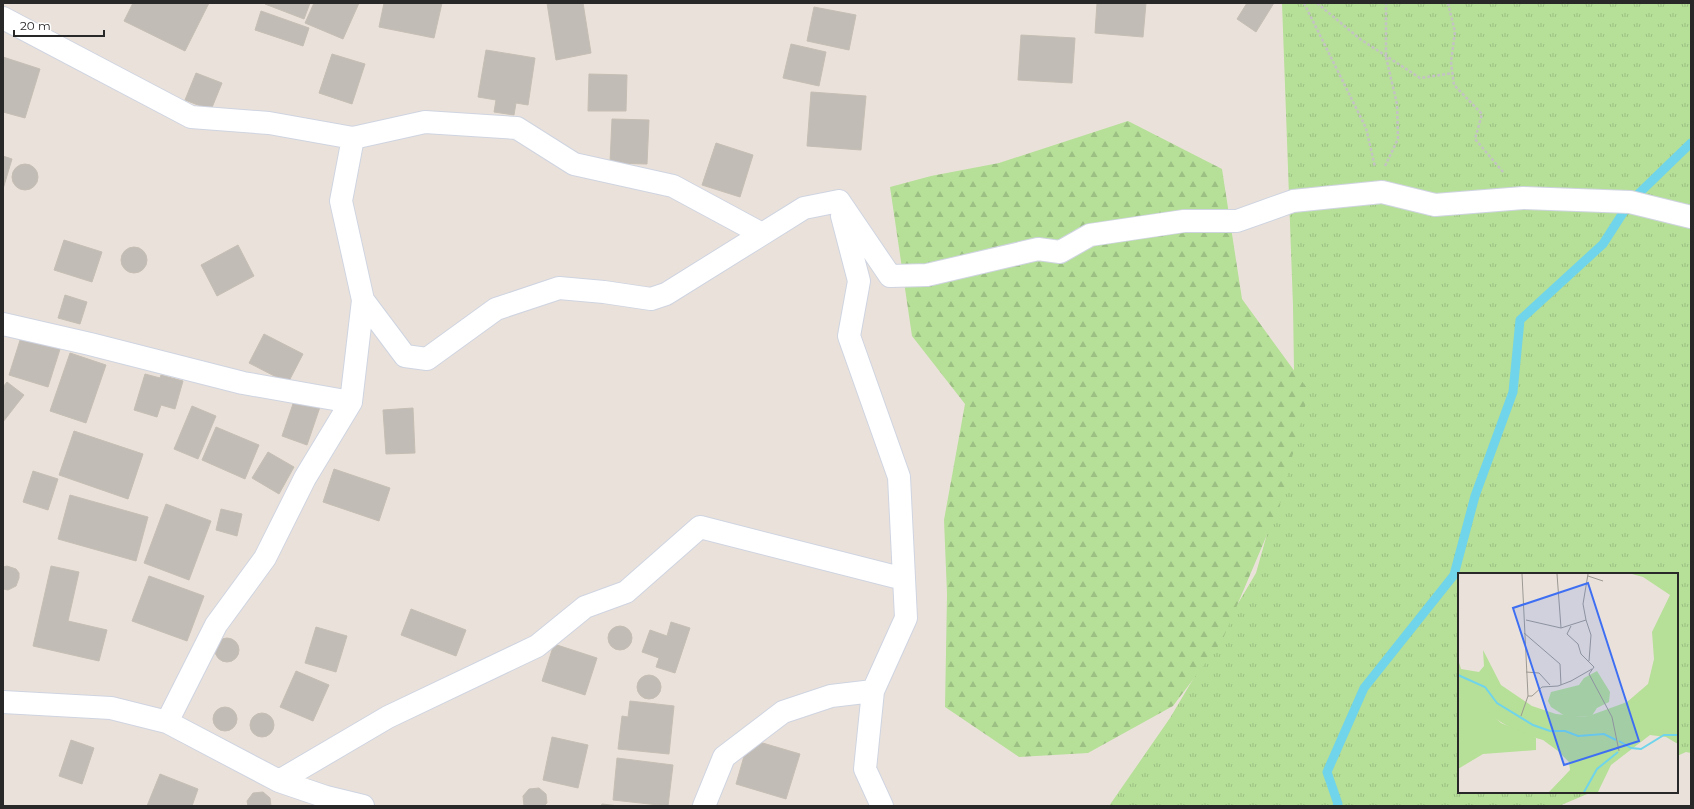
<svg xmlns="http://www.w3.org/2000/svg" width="1694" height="809" viewBox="0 0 1694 809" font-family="Montserrat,sans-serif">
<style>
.grass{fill:url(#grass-tufts)}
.forest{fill:url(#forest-firs)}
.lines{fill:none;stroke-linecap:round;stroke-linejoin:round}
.stream{stroke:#70d4ea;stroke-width:9}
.building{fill:#c2bcb7;stroke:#c5beb4}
.street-casing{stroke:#cfd4e1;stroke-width:24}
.path{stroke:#c3c3c3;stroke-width:2.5;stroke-dasharray:3 2;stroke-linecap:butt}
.street{stroke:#fff;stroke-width:22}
.inset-river{fill:none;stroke:#70d4ea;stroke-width:2}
.inset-road{fill:none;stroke:#9c9893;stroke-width:1}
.view{fill:#3e6ff3;fill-opacity:0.15;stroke:#3e6ff3;stroke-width:2}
.inset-edge{fill:none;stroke:#282828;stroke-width:2}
</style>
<defs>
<pattern id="grass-tufts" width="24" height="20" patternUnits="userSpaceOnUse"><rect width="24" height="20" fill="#b6df98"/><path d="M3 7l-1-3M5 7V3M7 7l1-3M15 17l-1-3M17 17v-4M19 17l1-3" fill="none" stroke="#9cbf83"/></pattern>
<pattern id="forest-firs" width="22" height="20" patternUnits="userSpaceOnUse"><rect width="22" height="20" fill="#b6df98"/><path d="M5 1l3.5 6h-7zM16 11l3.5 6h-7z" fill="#9cbf83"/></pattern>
</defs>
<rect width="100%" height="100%" fill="#eae2da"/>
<path class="grass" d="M1282,3H1691V753L1686,752L1677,756V574H1459V792H1592L1559,806H1109L1170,718L1256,573L1295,435L1293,306Z"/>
<path class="forest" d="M1128,121L1222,169L1242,299L1309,391L1280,504L1222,641L1173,706L1088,753L1019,757L945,707L947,594L944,520L965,404L912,336L890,187L931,176L999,163Z"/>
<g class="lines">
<path class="stream" d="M1337,806L1338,804L1327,772L1364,688L1454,575L1475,496L1513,392L1520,320L1603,244L1630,202L1691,143"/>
</g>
<path class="building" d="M133,3H209L185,51L124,21Z
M266,3H310L304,19L265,4Z
M314,3H359L343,39L305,23Z
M384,3H442L434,38L379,27Z
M547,3H583L591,53L556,60Z
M1097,3H1146L1143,37L1095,33Z
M1247,3H1274L1256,32L1237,19Z
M814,7L856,15L849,50L807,41Z
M261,11L309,28L303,46L255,30Z
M1021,35L1075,38L1072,83L1018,80Z
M791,44L826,52L819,86L783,78Z
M486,50L535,58L528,105L516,103L514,115L494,112L496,100L478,97Z
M332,54L365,64L352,104L319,93Z
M3,57L40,69L25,118L3,112Z
M196,73L222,83L211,110L185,100Z
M589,74L627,75L626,111H588Z
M811,92L866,96L861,150L807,146Z
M612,119L649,120L647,164L610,163Z
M716,143L753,155L740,197L702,185Z
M3,156L12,159L3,189Z
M12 177a13 13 0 1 1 26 0a13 13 0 1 1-26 0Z
M64,240L102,252L92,282L54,270Z
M238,245L254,276L217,296L201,265Z
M121 260a13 13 0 1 1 26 0a13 13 0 1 1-26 0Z
M65,295L87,302L80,324L58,318Z
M22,334L61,346L48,387L9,375Z
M264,334L303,354L288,383L249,363Z
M70,353L106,365L86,423L50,411Z
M145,374L160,378L161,375L183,381L175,409L161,405L157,417L134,410Z
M7,382L24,395L3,422V387Z
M295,398L320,407L307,445L282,436Z
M192,406L216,416L198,459L174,449Z
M413,408L415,453L386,454L383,410Z
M216,427L259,445L245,479L202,460Z
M74,431L143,454L128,499L59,475Z
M268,452L294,467L279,494L252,478Z
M334,469L390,488L379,521L323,502Z
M33,471L58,479L48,510L23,502Z
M70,495L148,517L136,561L58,539Z
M166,504L211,521L189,580L144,563Z
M221,509L242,514L237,536L216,530Z
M7,566L16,569L19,573V578L16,586L8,590L3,589V567Z
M51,566L79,572L68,621L107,630L99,661L33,646Z
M149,576L204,596L187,641L132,621Z
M411,609L466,630L456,656L401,635Z
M671,622L690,628L675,673L656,667L659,658L642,652L650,630L667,636Z
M608 638a12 12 0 1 1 24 0a12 12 0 1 1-24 0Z
M316,627L347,636L336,672L305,663Z
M215 650a12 12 0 1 1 24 0a12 12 0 1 1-24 0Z
M554,644L597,658L585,695L542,681Z
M296,671L329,685L313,721L280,707Z
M637 687a12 12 0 1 1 24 0a12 12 0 1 1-24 0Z
M630,701L674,706L669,754L618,749L622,716L628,717Z
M213 719a12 12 0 1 1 24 0a12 12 0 1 1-24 0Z
M250 725a12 12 0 1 1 24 0a12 12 0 1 1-24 0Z
M552,737L588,745L578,788L543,780Z
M749,739L800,754L786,799L736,784Z
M71,740L94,748L82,784L59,776Z
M617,758L673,765L668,806L613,800Z
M160,774L198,789L192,806H147Z
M539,788L546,794L547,803L544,806H524L523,796L529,789Z
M263,792L270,798L271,806H248L247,801L253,793Z
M602,804L619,806H601Z"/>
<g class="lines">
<defs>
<path id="street" d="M3,18L191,117L269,123L353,138L341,201L363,300L351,402L305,478L265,558L216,625L167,722
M353,138L425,122L517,128L574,164L673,186L762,234
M839,201L890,276L927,275L1038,249L1060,252L1090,235L1184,221H1237L1293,201L1382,192L1435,205L1523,198L1630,202L1691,217
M842,216L859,281L849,336L899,477L906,618L873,691L865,769L882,806
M363,300L405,356L427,359L496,309L559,288L604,292L651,299L666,294L804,208L839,201
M3,324L90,344L243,383L351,402
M3,702L111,708L167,722L279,781L326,797L363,806
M279,781L388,717L537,646L585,607L626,592L700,527L904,579
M704,806L724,757L783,712L831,696L873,691"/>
</defs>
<use href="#street" class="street-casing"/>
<path class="path" d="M1304,3L1366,128L1375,167
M1317,3L1360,39L1420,78L1453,73
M1448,3L1455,32L1451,62L1454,85L1482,114L1475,139L1503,172
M1385,166L1398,139L1397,104L1386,57V3"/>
<use href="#street" class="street"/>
</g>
<g transform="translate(1458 573)">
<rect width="220" height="220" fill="#eae2da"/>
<path d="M174,1H220V171L208,164L192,162L153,192L140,219H91L112,197L111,189L100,178L85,167L61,160L0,123V86L3,96L21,99L26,93L25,77L43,112L74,133L98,141L128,144L169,129L190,111L196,86L194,59L212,22L185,4Z" fill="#b6df98"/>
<path d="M139,98L152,119L151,129L139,135L133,144L107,143L93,134L90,128L93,119L121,112L126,105ZM0,123L28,137L43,150L78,165V177L25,181L0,196Z" fill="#b6df98"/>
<path class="inset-river" d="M0,102L27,114L39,130L75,152L92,158H107L120,163L146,161L158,167M161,168L173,175L183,176L206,162H220M126,219L139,196L160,179"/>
<path class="inset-road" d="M99,1L103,55M130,3L145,8M68,47L103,55L128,47L125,31L130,1M128,47L133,62L131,88M113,53L109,61L120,71L123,81L136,94M66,60L102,91L103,112M136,94L131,101L154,144L161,178M68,99L81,100L92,112M70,123H74L84,114L100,113L113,108L134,96M63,143L70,123L64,1"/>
<path class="view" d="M130,10L181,168L106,192L55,35Z"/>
<rect width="220" height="220" class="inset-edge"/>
</g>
<rect width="1694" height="809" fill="none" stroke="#282828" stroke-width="8"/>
<path d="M14 30v6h90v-6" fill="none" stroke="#282828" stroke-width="2"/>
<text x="20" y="30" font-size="12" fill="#282828" stroke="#ffffff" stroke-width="3" paint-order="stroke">20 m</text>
</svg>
